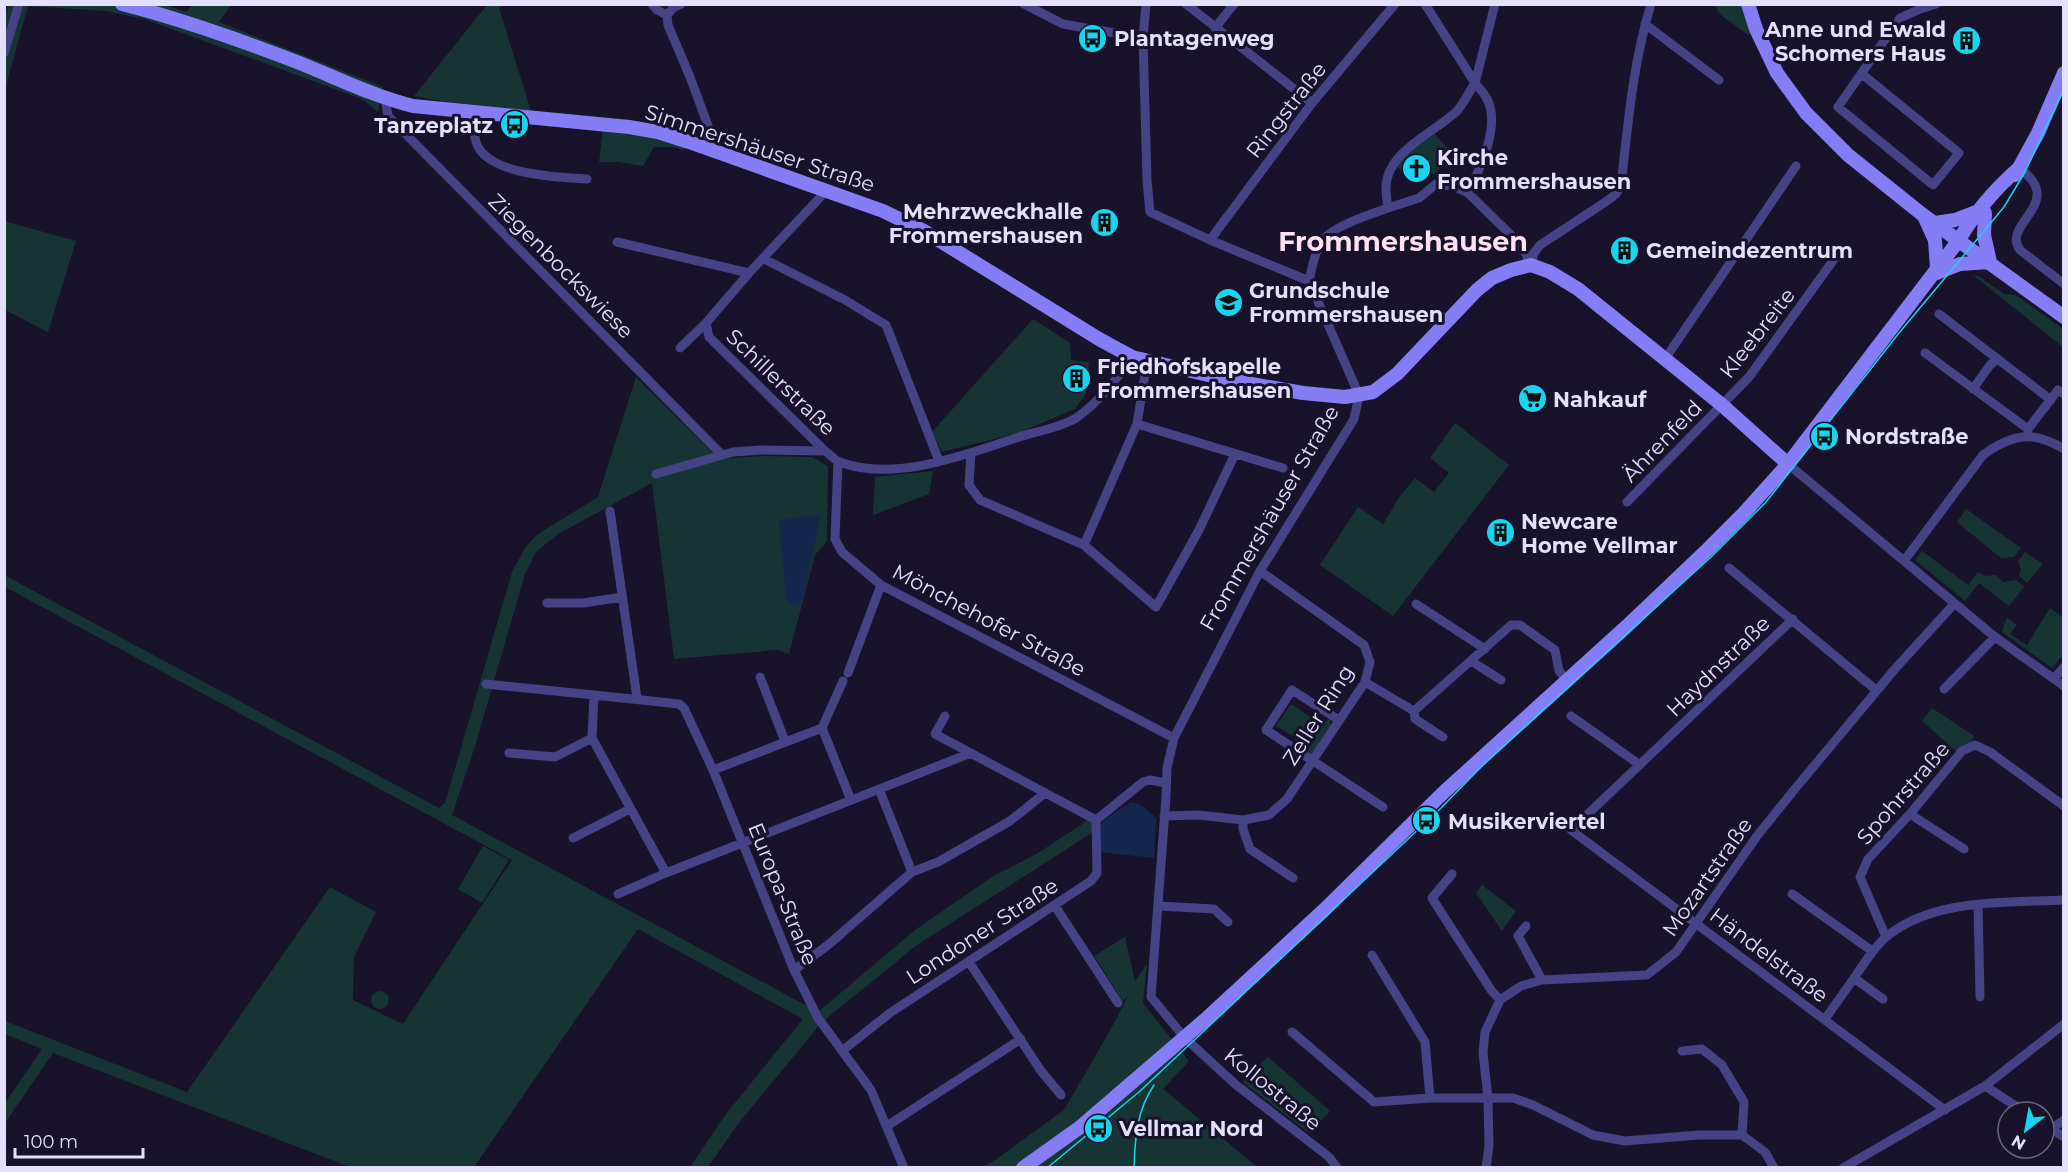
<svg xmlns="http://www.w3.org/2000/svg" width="2068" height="1172" viewBox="0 0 2068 1172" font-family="Montserrat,sans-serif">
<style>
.green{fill:#173434}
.water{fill:#14284e}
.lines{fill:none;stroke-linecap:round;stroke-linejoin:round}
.street{stroke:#464286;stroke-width:9}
.secondary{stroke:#847df6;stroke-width:14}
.tram{stroke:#1ad3ee;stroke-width:1.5}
.labels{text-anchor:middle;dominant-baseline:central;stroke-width:6;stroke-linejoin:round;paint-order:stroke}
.poi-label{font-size:21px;font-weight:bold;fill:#e3dffd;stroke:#18132a;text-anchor:start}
.street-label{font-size:21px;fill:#e3dffd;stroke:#18132a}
.district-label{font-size:27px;font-weight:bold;fill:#fde1f2;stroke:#18132a}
</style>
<rect width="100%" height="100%" fill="#18132a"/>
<path class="green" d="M5,4H163L186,12L192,5H231L219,22L383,87L378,112L362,99L144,19L106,11L28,6L5,89L4,19L8,6Z
M487,5H502L499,8L531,111L462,105L414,96Z
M1714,5H1753L1760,29L1748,35L1721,15Z
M603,128L629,130L685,145L684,150L674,147H654L643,166L618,162H599Z
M1435,134L1452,154L1434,175L1411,157L1402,164L1406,167L1402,172L1396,165L1414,147Z
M4,221L76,241L48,332L5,310Z
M1973,275L1980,277L2004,294L2016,295L2063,329V347Z
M1033,319L1070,343L1071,360L1089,362L1086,394L1075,409L1018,433L942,452L932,432Z
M636,377L719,459L763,456L812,457L828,466L827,541L815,555L789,654L777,650L674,659L652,483L558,534L536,552L525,574L476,743L452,815L818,1012L915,930L992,877L1038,853L1087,821L1101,827L917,945L821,1023L738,1124L708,1167H690L726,1114L803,1019L638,929L474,1167H350L53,1053L5,1123V1103L42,1049L5,1034V1021L187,1092L330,887L376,912L354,957L353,1000L403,1024L512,860L5,587L4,575L439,808L445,803L512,572L526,546L538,534L598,497Z
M1455,423L1509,465L1393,616L1320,565L1358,507L1383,524L1400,496L1415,478L1434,492L1449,473L1430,458Z
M933,471L929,494L873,515L875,477Z
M1966,509L2021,548L2014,557L2001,558L1957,522Z
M1922,551L1968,585L1978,572L1985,576L1996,575L2003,582L2016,580L2024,587L2009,606L1979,583L1965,601L1915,560Z
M2025,552L2043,564L2027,583L2019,576L2021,569L2018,561Z
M2050,608L2064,618L2063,655L2052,668L2002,632L2007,617L2017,625L2010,634L2027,645Z
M1291,704L1323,725L1328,719L1330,720L1331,726L1310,758L1291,746L1296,738L1276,726Z
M1932,708L1974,736L1971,742L1956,751L1922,721Z
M483,846L509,860L482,903L458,889Z
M1482,885L1516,911L1502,931L1476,893Z
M1125,937L1135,981L1147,964L1143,1003L1189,1061L1163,1089L1257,1167L977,1168L991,1163L1064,1110L1112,1027L1128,996L1123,1001L1094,956Z
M371 1000a9 9 0 1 1 18 0a9 9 0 1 1-18 0Z
M1268,1057L1330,1111L1309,1133L1242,1082Z"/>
<path class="water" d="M821,514L802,602L794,606L786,599L779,520Z
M1131,802L1141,805L1156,818L1154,858L1100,852V826L1104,820Z"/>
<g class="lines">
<path class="street" d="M652,4L657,10L667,15
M1024,4L1063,24L1143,38
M1146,4L1143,38L1147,181L1150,212L1210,240L1309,281
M1186,4L1312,103
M667,15L668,25L690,77L713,139L711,150
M667,15L674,7L681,4
M1645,24L1719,80
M1215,28L1234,4
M4,53L19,4
M1862,74L1959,153L1933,185L1838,107L1900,18L1920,9L1936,4
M385,98L388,116L721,454
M475,113C474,123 473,132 476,142C486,175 558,177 587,179
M2019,168C2068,203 2000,224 2020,250L2064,284
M1468,193C1480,169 1501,125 1487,99C1484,93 1479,88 1475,83L1495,4
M1388,208L1419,198L1436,184L1452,186L1468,193L1522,246L1531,265
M1210,240L1312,103L1395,4
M617,242L749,273
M764,259L845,300L886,325L939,461
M1531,265L1534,253L1540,245L1607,201L1616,194L1621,185C1628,124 1633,63 1651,4
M1939,314L2051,400
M706,323L709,337L825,451C830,454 834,460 840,462C894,483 967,454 1019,437C1035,432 1062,427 1076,418C1099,402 1116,380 1132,357
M680,348L706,323L749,273L827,190
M1925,353L2028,429V436
M1665,359L1796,166
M1973,389L1990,365L1997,359
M1137,424L1283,468
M2028,429L2058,390L2064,394
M971,453L969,485L980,500L1084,545L1156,607L1199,530L1235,454
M838,461L835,539L842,552L881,585L1174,738
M1788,464L1995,637L2064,686
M656,474L733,452L761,450L825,451
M1627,502L1749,377L1840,251
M610,511L637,698
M1084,545L1137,424L1147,362
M1904,561L1983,455C2012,434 2033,430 2064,449
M1729,568L1876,690
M547,603H583L622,597
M1416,604L1485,649
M1793,619L1571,830L1945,1110
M1471,661L1501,680
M848,673L881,585
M760,677L785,741
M2054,679L2064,667
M1365,682L1414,711L1511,625H1520L1555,650L1559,671L1567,680
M486,684L594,695L592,738L666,873
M1944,689L1995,637
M594,695L679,704L684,708L713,770L794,970L818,1018L871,1090L904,1168
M1414,711L1415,719L1443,737
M945,716L935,734L1096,820
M1571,716L1640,765
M1339,720L1292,690L1266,730L1383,807
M822,728L843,681
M509,753L555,757L592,738
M713,770L822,728L851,800
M879,789L912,872
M1910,814L1964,849
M1164,816L1199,815L1243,820L1269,815L1287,799L1365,682L1370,662L1364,645L1260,571
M1096,820L1143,782L1150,780L1166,783
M1243,820V829L1250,849L1293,878
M573,838L630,809
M1452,874L1432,898L1491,990L1500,1000
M618,894L666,873L971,753
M1792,894L1872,951
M1978,905L1980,997
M1055,906L1118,1003
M1158,906L1214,909L1228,922
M1526,926L1518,936L1542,980
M1886,937L1860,877L1868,859L1910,814L1962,751L1975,745L1990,752L2064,806
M1372,955L1425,1042L1430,1098
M969,962L1041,1071L1061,1095
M794,970L828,945L912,872L938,862L1010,821L1045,793
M1854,978L1883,999
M1825,1019C1835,1005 1845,991 1854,978C1864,964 1873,948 1886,937C1933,898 2006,903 2064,900
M1292,1032L1374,1102L1430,1098H1513L1533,1105L1593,1135L1625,1141L1699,1135H1742L1765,1152L1774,1168
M842,1051L890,1013L1091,881L1097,873L1096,820
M1682,1051L1702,1049L1722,1065L1744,1102L1742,1135
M1985,1086L2025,1112
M2044,1124L2064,1137
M887,1126L1021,1039
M2051,1129L2064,1120
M1337,1168L1329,1157L1235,1084L1185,1038L1151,997L1166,797L1167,768L1174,738L1260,571L1354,419L1359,395L1309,281C1312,267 1315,251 1323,240C1333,226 1372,214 1388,208C1387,201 1386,195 1386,189C1385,152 1434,133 1457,111C1464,103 1469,92 1475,83L1425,4
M1486,1168L1489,1146L1488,1098L1483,1053L1485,1032L1500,1000L1521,986L1542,980L1647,975L1676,952L1757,836L1794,790L1894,670L1954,604
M1843,1168L1985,1086L2064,1024"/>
<path class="secondary" d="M122,4C181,19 240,40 297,62C335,77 373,96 413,106L629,127L658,132L689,142L883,211L924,231L1099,339L1132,357L1229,380L1303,393L1345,397L1373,392L1397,374L1477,290L1492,278L1511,270L1531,265L1550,272L1578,289L1722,405L1788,464
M1748,4L1756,29L1777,73L1806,113L1848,155L1923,215L2064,317
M2015,175L2038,133L2064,73
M1985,213L1984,235L1990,262
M1924,216L1935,240L1937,268
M1935,223L1955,220L1976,212
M1934,274L1960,264L1990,262
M1023,1168L1079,1128L1207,1018L1323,911L1443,793L1627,626L1708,549L1744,513L1788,464L1959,240C1975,212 1995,189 2019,168"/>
<path class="tram" d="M1047,1168L1139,1092L1441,808L1484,764L1711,557L1766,502L1899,333L2004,207L2025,172L2064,89
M1134,1168C1135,1137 1137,1110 1154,1085"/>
</g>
<defs>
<symbol id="bus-disc" viewBox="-11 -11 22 22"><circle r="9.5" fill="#1ad3ee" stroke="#18132a"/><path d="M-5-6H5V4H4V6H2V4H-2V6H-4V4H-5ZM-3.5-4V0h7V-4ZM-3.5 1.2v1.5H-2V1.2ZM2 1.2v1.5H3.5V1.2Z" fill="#111"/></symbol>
<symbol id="building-disc" viewBox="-11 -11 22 22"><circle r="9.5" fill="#1ad3ee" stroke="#18132a"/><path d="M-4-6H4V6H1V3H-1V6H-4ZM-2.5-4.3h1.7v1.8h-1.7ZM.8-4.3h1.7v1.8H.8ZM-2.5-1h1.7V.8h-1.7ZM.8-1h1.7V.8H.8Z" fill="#111"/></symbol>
<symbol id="church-disc" viewBox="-11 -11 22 22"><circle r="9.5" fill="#1ad3ee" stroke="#18132a"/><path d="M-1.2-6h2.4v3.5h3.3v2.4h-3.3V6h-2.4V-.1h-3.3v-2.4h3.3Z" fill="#111"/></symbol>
<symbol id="school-disc" viewBox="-11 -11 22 22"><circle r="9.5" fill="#1ad3ee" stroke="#18132a"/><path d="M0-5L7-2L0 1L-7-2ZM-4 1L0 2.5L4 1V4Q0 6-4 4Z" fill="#111"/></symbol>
<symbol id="supermarket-disc" viewBox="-11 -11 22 22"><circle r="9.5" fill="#1ad3ee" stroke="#18132a"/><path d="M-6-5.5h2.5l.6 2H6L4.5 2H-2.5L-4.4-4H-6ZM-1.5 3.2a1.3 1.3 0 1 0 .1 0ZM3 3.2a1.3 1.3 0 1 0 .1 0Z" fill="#111"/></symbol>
</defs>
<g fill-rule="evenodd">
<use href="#bus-disc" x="1076" y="22" width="33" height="33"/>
<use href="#building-disc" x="1950" y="24" width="33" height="33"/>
<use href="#bus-disc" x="498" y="108" width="33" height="33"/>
<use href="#church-disc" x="1400" y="152" width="33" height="33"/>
<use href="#building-disc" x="1088" y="206" width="33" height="33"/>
<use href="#building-disc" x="1608" y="234" width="33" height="33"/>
<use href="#school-disc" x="1212" y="286" width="33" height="33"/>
<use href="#building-disc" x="1060" y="362" width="33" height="33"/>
<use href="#supermarket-disc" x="1516" y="382" width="33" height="33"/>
<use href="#bus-disc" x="1808" y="420" width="33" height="33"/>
<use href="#building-disc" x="1484" y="516" width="33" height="33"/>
<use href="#bus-disc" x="1410" y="804" width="33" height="33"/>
<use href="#bus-disc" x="1082" y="1112" width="33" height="33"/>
</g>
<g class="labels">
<g class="poi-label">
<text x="1946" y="29" text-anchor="end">Anne und Ewald<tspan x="1946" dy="24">Schomers Haus</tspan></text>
<text x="1114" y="38">Plantagenweg</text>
<text x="493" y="125" text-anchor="end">Tanzeplatz</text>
<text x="1437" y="157">Kirche<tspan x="1437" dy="24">Frommershausen</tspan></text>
<text x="1083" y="211" text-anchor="end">Mehrzweckhalle<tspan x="1083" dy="24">Frommershausen</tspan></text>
<text x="1646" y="250">Gemeindezentrum</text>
<text x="1249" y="290">Grundschule<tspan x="1249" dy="24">Frommershausen</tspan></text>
<text x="1097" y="366">Friedhofskapelle<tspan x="1097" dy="24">Frommershausen</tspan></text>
<text x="1553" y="399">Nahkauf</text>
<text x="1845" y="436">Nordstraße</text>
<text x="1521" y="521">Newcare<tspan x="1521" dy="24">Home Vellmar</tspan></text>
<text x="1448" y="821">Musikerviertel</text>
<text x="1119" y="1128">Vellmar Nord</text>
</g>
<g class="street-label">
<text transform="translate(1286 110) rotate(-52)">Ringstraße</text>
<text transform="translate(760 148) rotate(18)">Simmershäuser Straße</text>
<text transform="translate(561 266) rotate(45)">Ziegenbockswiese</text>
<text transform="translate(1757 333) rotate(-52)">Kleebreite</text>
<text transform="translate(781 382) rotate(44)">Schillerstraße</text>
<text transform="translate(1662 441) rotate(-46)">Ährenfeld</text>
<text transform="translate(1269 518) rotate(-60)">Frommershäuser Straße</text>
<text transform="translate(989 620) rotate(28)">Mönchehofer Straße</text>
<text transform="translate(1718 666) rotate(-44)">Haydnstraße</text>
<text transform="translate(1318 715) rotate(-58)">Zeller Ring</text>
<text transform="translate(1903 793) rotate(-49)">Spohrstraße</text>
<text transform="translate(1707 877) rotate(-55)">Mozartstraße</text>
<text transform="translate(783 894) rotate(68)">Europa-Straße</text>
<text transform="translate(982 931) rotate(-33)">Londoner Straße</text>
<text transform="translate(1769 955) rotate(37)">Händelstraße</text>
<text transform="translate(1273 1089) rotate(39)">Kollostraße</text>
</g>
<g class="district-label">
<text x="1403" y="241">Frommershausen</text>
</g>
</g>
<rect width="2068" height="1172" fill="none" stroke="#e3dffd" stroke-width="12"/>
<g transform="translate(2026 1130) rotate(211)"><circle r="28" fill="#18132a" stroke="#69657e" stroke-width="1.5"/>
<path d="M0-4.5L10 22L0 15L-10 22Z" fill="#1ad3ee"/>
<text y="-9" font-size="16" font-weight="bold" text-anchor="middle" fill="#e3dffd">N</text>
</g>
<path d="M15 1148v9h128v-9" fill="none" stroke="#e3dffd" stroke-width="3"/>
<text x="24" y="1148" font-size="18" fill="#e3dffd" stroke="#18132a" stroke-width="4.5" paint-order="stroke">100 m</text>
</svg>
